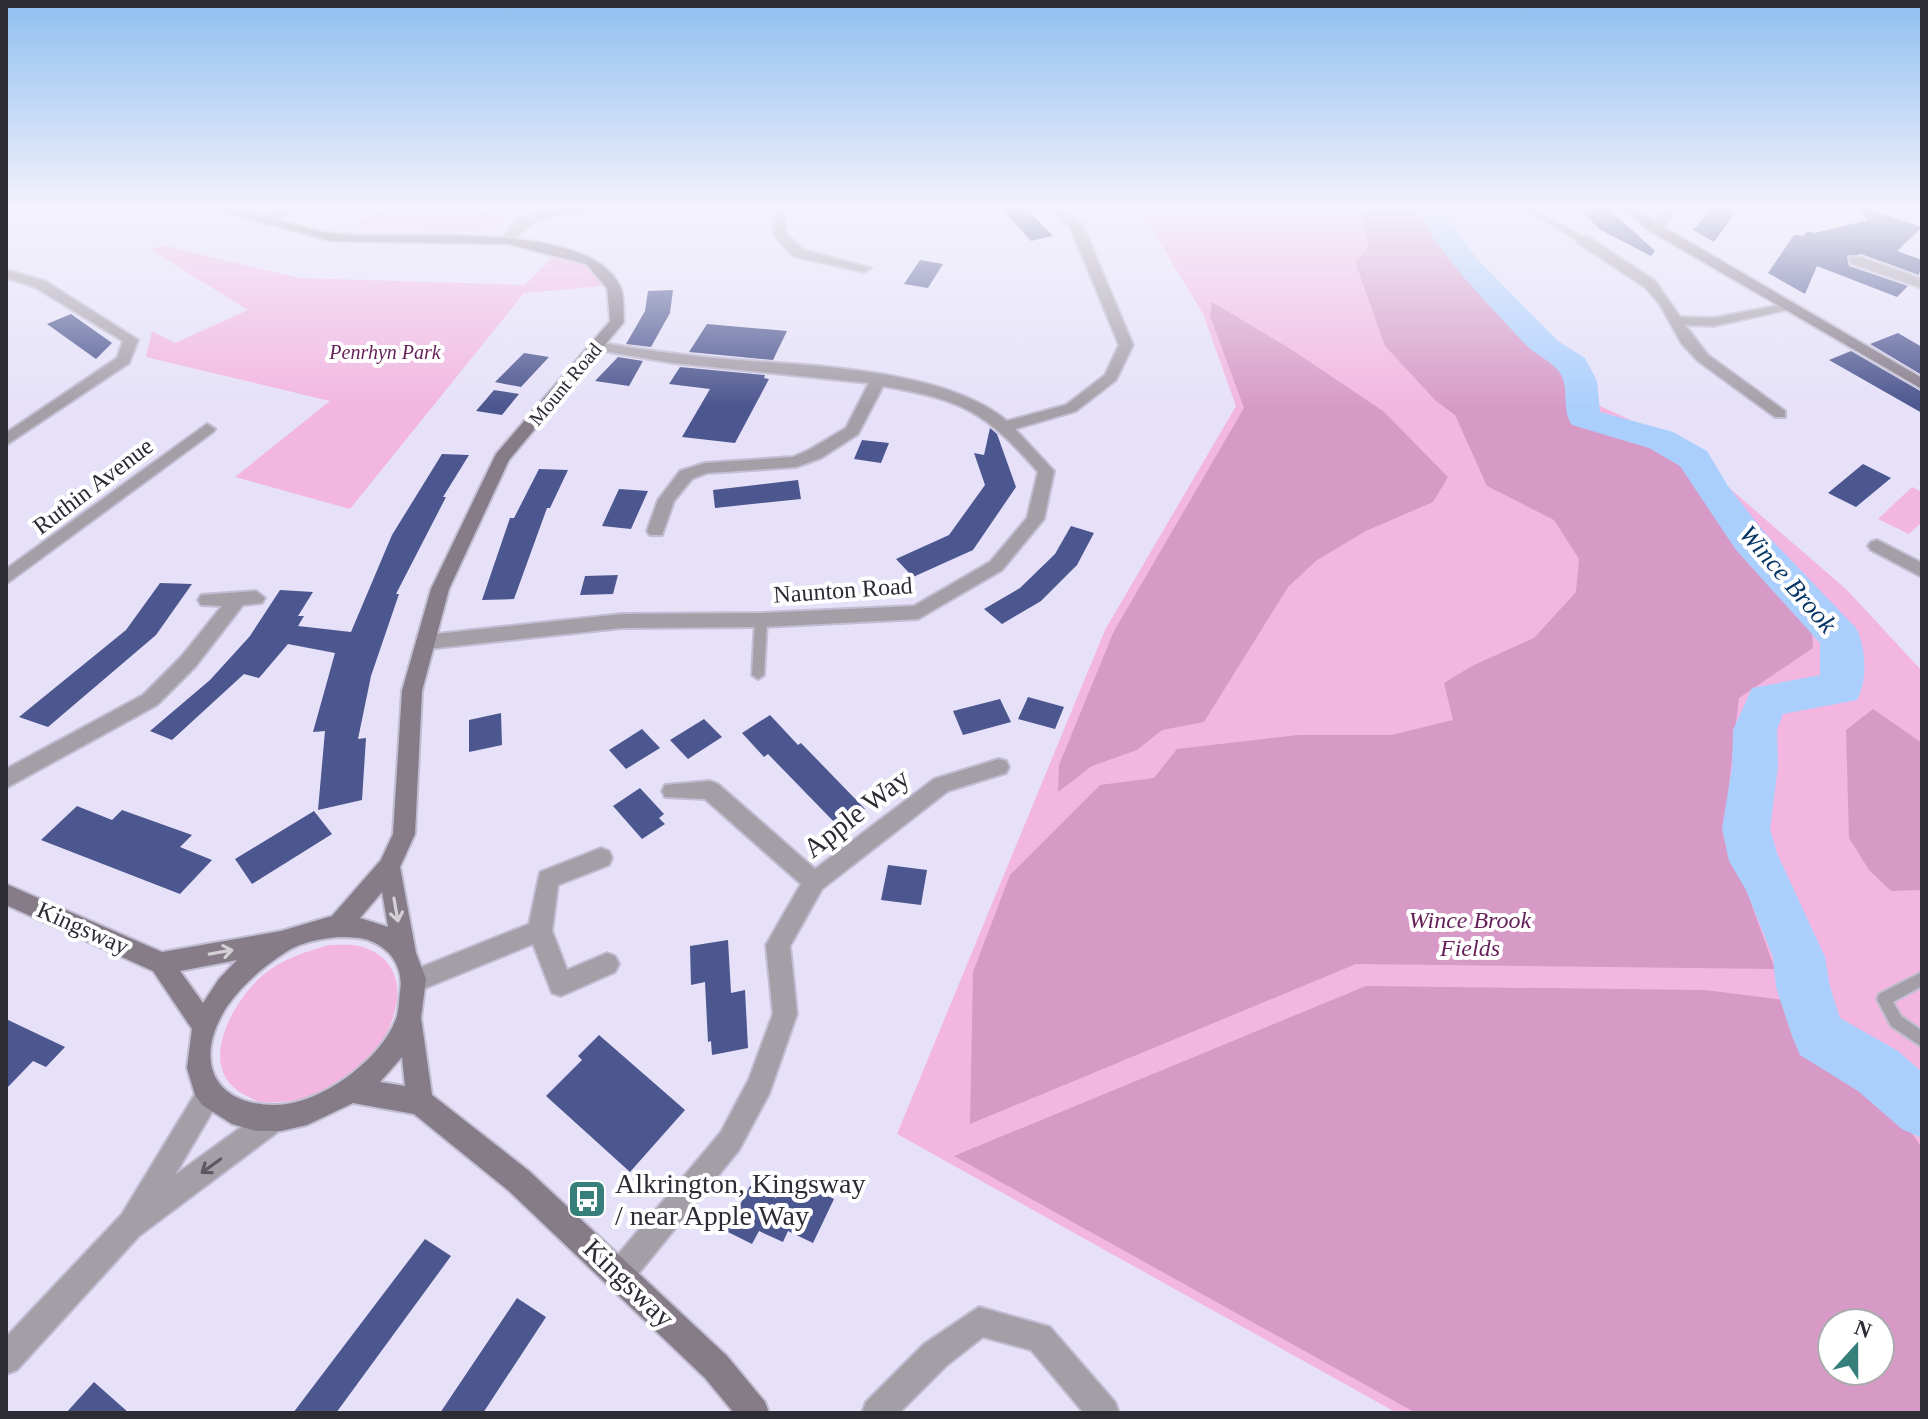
<svg xmlns="http://www.w3.org/2000/svg" width="1928" height="1419" viewBox="0 0 1928 1419" font-family="Georgia,serif">
<style>
.green{fill:#f2b6e1;fill-rule:evenodd}
.forest{fill:#d79ac7;fill-rule:evenodd}
.lines{fill:none;stroke-linecap:round;stroke-linejoin:round}
.river{fill:#abcffc;fill-rule:evenodd}
.building{fill:#4c568f}
.lane-casing{stroke:#c1bdd2;stroke-width:4}
.street-casing{stroke:#c1bdd2;stroke-width:4}
.secondary-casing{stroke:#c1bdd2;stroke-width:4}
.lane{fill:#a49ea7;fill-rule:evenodd}
.street{fill:#a49ea7;fill-rule:evenodd}
.secondary{fill:#857c88;fill-rule:evenodd}
.oneway{stroke:#d4d1d5}
.oneway2{stroke:#5d5962}
.labels{text-anchor:middle;dominant-baseline:central;stroke-width:8;stroke-linejoin:round;paint-order:stroke}
.far-park-label{font-size:20px;font-style:italic;fill:#661f57;stroke:#fff}
.far-street-label{font-size:20px;fill:#2d2b34;stroke:#fff}
.street-label{font-size:24px;fill:#2d2b34;stroke:#fff}
.park-label{font-size:24px;font-style:italic;fill:#661f57;stroke:#fff}
.water-label{font-size:26px;font-style:italic;fill:#073667;stroke:#fff}
.near-street-label{font-size:28px;fill:#2d2b34;stroke:#fff}
.near-poi-label{font-size:28px;fill:#2d2b34;stroke:#fff;text-anchor:start}
</style>
<rect width="100%" height="100%" fill="#e6e1f9"/>
<path class="green" d="M381,209H480L502,218L492,229L464,231L352,227Z
M1140,209H1437C1474,272 1525,324 1584,368L1589,401L1692,448L1719,479L1847,590L1922,671V1413H1397L897,1134L1105,630L1236,406L1203,314ZM1832,1323H1880V1371H1832Z
M162,245L299,278L525,285L555,254L586,262L603,286L524,293L350,509L235,477L330,401L146,357L152,331L175,343L248,310L151,250Z
M1912,487L1922,492V522L1909,534L1878,519Z
M329,945C338,945 350,944 359,946C423,963 395,1038 360,1069C334,1093 300,1104 265,1102C256,1102 251,1098 243,1094C195,1067 233,1001 263,975C282,959 305,952 329,945Z"/>
<path class="forest" d="M1369,209H1417C1443,253 1492,308 1531,341C1542,350 1557,357 1565,368C1578,384 1569,404 1581,420L1659,445L1681,459L1711,503L1811,617L1813,648L1739,698L1724,829L1775,969L1356,964L970,1124L973,972L1010,875L1100,785L1154,778L1177,749L1298,735H1391L1453,720L1444,683L1472,666L1534,638L1576,592L1579,559L1554,520L1487,486L1455,415L1436,401L1385,346L1355,262L1368,248L1364,220Z
M1212,302L1292,350L1383,411L1448,477L1433,502L1366,531L1317,560L1288,587L1204,722L1162,730L1137,750L1092,766L1058,792L1059,765L1114,631L1244,408L1210,316Z
M1873,709L1922,743V890L1891,891L1869,870L1849,838L1846,730Z
M1366,986L1705,990L1784,1000L1805,1045L1882,1090L1922,1148V1413H1416L954,1156ZM1832,1323H1880V1371H1832Z"/>
<g class="lines">
<path class="river" d="M1415,209H1442L1477,259L1558,341L1585,358L1597,381L1600,412L1673,432L1707,451L1728,486L1764,532L1856,628C1866,647 1868,681 1857,700L1783,714L1777,730L1778,767L1770,829L1777,853L1825,957L1830,987L1840,1018L1898,1051L1922,1072V1138L1902,1129L1858,1091L1800,1055L1792,1036L1776,987L1773,957L1746,890L1729,861L1722,829L1732,767L1733,730L1752,688L1820,675V643L1736,550L1680,466L1649,448L1572,425C1561,410 1570,388 1560,373C1553,362 1536,355 1527,346C1486,302 1444,260 1415,209Z"/>
</g>
<path class="building" d="M1002,209H1027L1053,236L1031,241Z
M1580,209H1609L1655,251L1651,256L1599,229Z
M1711,209H1738L1714,242L1693,230Z
M1857,209H1868L1922,227L1897,251L1922,260L1919,275L1861,254L1847,257L1849,266L1908,286L1897,297L1817,266L1805,294L1768,273L1794,235L1803,236L1807,231L1814,233L1868,220Z
M920,260L943,264L928,288L904,284Z
M673,290L670,313L651,347L626,344L645,311L648,291Z
M71,314L112,343L96,359L47,324Z
M707,324L752,328L787,331L773,360L689,352Z
M1898,333L1922,347V375L1870,344Z
M1851,351L1922,392V413L1829,360Z
M524,353L549,357L521,387L495,382Z
M618,357L643,361L629,386L595,381Z
M680,367L765,375L764,378L769,379L735,443L682,437L710,389L669,384Z
M494,390L519,394L502,415L476,411Z
M990,428L997,434L1016,487L973,550L913,577L896,559L949,535L985,485L974,453L984,455Z
M862,440L889,443L881,463L854,459Z
M442,454L469,455L443,497H446L396,594H399L371,676L358,739L366,738L362,800L318,810L325,731L313,732L335,653L288,644L259,678L244,674L172,740L150,731L210,680L250,636L280,590L313,592L298,616H304L298,626L351,632L392,535Z
M1863,464L1891,478L1856,507L1828,493Z
M539,469L568,470L550,508H547L514,599L482,600L510,518H514Z
M798,480L801,499L715,508L713,490Z
M619,489L648,491L631,529L602,526Z
M1071,526L1094,533L1077,565L1041,601L1002,624L984,609L1020,588L1055,554Z
M618,575L613,594L580,595L585,576Z
M160,583L192,584L156,635L48,727L19,717L126,630Z
M1028,697L1064,707L1055,729L1018,719Z
M1000,699L1011,722L963,735L953,711Z
M501,713L502,745L469,752V720Z
M770,715L798,745L801,743L865,809L839,827L768,754L764,757L742,733Z
M704,719L722,737L688,759L670,740Z
M642,729L660,748L626,769L609,750Z
M640,788L664,814L659,818L665,824L642,839L613,806Z
M77,806L112,820L122,810L192,835L180,847L212,860L180,894L41,840Z
M314,811L332,834L252,884L235,859Z
M888,865L927,870L921,905L881,900Z
M728,940L731,993L745,990L748,1048L712,1055L711,1041L708,1042L705,982L691,985L690,946Z
M6,1019L65,1047L46,1067L33,1061L6,1089Z
M599,1035L685,1110L630,1172L546,1096L582,1060L578,1056Z
M750,1186L776,1198L782,1186L805,1197L810,1187L834,1199L813,1243L788,1231L783,1242L759,1231L752,1244L726,1231Z
M425,1239L451,1256L336,1413H293Z
M517,1298L546,1317L483,1413H440Z
M94,1382L129,1413H66Z"/>
<g class="lines">
<defs>
<path id="lane" d="M1525,209H1534L1587,240L1580,242Z
M761,616L767,620L764,675L758,679L752,675L755,620Z
M1922,972V986L1893,1002L1901,1016L1922,1031V1047L1891,1026L1877,999L1879,994Z"/>
<path id="street" d="M279,209H293L272,225H264V219Z
M544,209H600L594,213C561,215 532,212 513,243H503L502,240C512,221 523,214 544,209Z
M772,209H784L786,234L803,250L871,268L864,272L793,256L774,235Z
M1051,209H1064L1082,224L1133,345L1116,380L1076,411L1015,429L1054,471L1044,519L1002,570L918,619L761,627L622,628L427,649L420,647L418,642L427,635L622,614L761,613L914,606L990,562L1027,518L1038,472C984,410 962,400 883,386L858,434L821,458L796,467L707,473L692,479L674,501L662,535H650L647,531L658,500L680,471L705,463L793,457L809,450L846,428L869,383L673,363L598,350L591,346L598,342C636,349 674,354 713,358C797,366 941,366 1007,421L1066,405L1105,375L1119,345L1070,226Z
M1667,209H1680L1660,231H1650V225Z
M1578,237H1588L1655,281L1680,317L1714,318L1790,303V309L1714,326L1685,325L1708,355L1785,411V417H1775L1698,361L1682,344L1659,303L1645,287L1578,243Z
M1850,257H1860L1922,279V288L1850,263Z
M6,270L45,281L138,340L129,363L6,445V433L117,358L123,341L35,287L6,278Z
M207,424L215,429L213,432L6,584V569Z
M1877,540L1922,563V577L1871,550L1868,546L1871,542Z
M256,591L265,598L262,603L243,605L195,667L157,705L6,788V769L143,695L181,657L222,606L201,605L198,600L201,595Z
M999,759L1006,761L1009,767L1006,773L948,791L822,889L790,946L797,1014L769,1094L739,1150L630,1284L620,1288L610,1284L606,1274L610,1264L721,1132L749,1079L773,1014L766,945L801,884L705,799L665,797L662,791L665,785L710,781L718,784L815,869L934,779Z
M601,848L609,851L612,858L609,865L558,885L552,931L567,970L607,953L615,956L619,964L615,972L561,996L552,993L533,944L413,993L404,990L401,982L404,974L529,924L540,872Z
M209,1082L218,1086L222,1095L175,1175L265,1110L274,1106L283,1110L287,1119L283,1128L139,1236L17,1370L6,1374V1337L122,1214L200,1086Z
M979,1307L1050,1327L1115,1402L1119,1413H1084L1031,1350L983,1337L946,1366L899,1413H862L866,1402L924,1344Z"/>
<path id="secondary" d="M213,209C253,206 292,228 331,233C396,241 587,217 620,286C625,295 623,312 624,322L509,460L449,589L422,691L415,834L400,867L416,953L426,979L421,1018L432,1095L529,1171L727,1356L765,1402L769,1413H734L705,1378L509,1191L414,1114L353,1103L307,1125L281,1131H256L232,1124L202,1105L195,1095L187,1068L192,1029L153,971L6,905V884L162,952L281,931L332,916L381,860L393,834L402,691L431,589L496,454L610,321L607,288L586,264L508,244L331,241ZM382,892L388,927L360,918ZM338,937C348,937 359,937 368,940C391,948 404,968 400,992C399,999 399,1008 397,1016C383,1059 320,1105 275,1105C209,1105 194,1056 228,1005C243,984 264,966 286,952C301,942 320,939 338,937ZM237,960L219,979L203,1003L180,971ZM402,1057L405,1086L380,1082Z
M1623,209H1636L1660,225L1922,378V389L1650,231Z"/>
</defs>
<use href="#lane" class="lane-casing"/>
<use href="#street" class="street-casing"/>
<use href="#secondary" class="secondary-casing"/>
<use href="#lane" class="lane"/>
<use href="#street" class="street"/>
<use href="#secondary" class="secondary"/>
</g>
<defs><path id="oneway-shaft" d="M-6 0H5M1.5-3L5.5 0L1.5 3" fill="none" stroke-width="1.6" stroke-linecap="round" stroke-linejoin="round" transform="scale(2)"/></defs>
<g class="oneway">
<use href="#oneway-shaft" transform="translate(396 910) rotate(80)"/>
<use href="#oneway-shaft" transform="translate(221 952) rotate(-10)"/>
</g>
<use class="oneway2" href="#oneway-shaft" transform="translate(211 1166) rotate(144)"/>
<linearGradient id="sky" x2="0" y2="1"><stop stop-color="#8fbff0"/><stop offset="0.51" stop-color="#f4f2fc"/><stop offset="1" stop-color="#f4f2fc" stop-opacity="0"/></linearGradient>
<rect width="1928" height="407" fill="url(#sky)"/>
<defs>
<symbol id="bus-square" viewBox="-11 -11 22 22"><rect x="-9" y="-9" width="18" height="18" rx="4" fill="#367f7b" stroke="#fff"/><path d="M-5-6H5V4H4V6H2V4H-2V6H-4V4H-5ZM-3.5-4V0h7V-4ZM-3.5 1.2v1.5H-2V1.2ZM2 1.2v1.5H3.5V1.2Z" fill="#fff"/></symbol>
</defs>
<g fill-rule="evenodd">
<use href="#bus-square" x="565" y="1177" width="44" height="44"/>
</g>
<g class="labels">
<g class="far-park-label">
<text x="385" y="352">Penrhyn Park</text>
</g>
<g class="far-street-label">
<text transform="translate(565 384) rotate(-50)">Mount Road</text>
</g>
<g class="street-label">
<text transform="translate(93 486) rotate(-37)">Ruthin Avenue</text>
<text transform="translate(843 590) rotate(-4)">Naunton Road</text>
<text transform="translate(83 928) rotate(24)">Kingsway</text>
</g>
<g class="park-label">
<text x="1470" y="920">Wince Brook<tspan x="1470" dy="28">Fields</tspan></text>
</g>
<g class="water-label">
<text transform="translate(1788 579) rotate(49)">Wince Brook</text>
</g>
<g class="near-street-label">
<text transform="translate(856 813) rotate(-38)">Apple Way</text>
<text transform="translate(629 1283) rotate(44)">Kingsway</text>
</g>
<g class="near-poi-label">
<text x="615" y="1183">Alkrington, Kingsway<tspan x="615" dy="32">/ near Apple Way</tspan></text>
</g>
</g>
<rect width="1928" height="1419" fill="none" stroke="#2d2b34" stroke-width="16"/>
<g transform="translate(1856 1347) rotate(21)"><circle r="38" fill="#ffffff" stroke="#abaaae" stroke-width="2"/>
<path d="M0-6L14 30L0 20L-14 30Z" fill="#367f7b"/>
<text y="-12" font-size="22" font-weight="bold" text-anchor="middle" fill="#2d2b34">N</text>
</g>
</svg>
